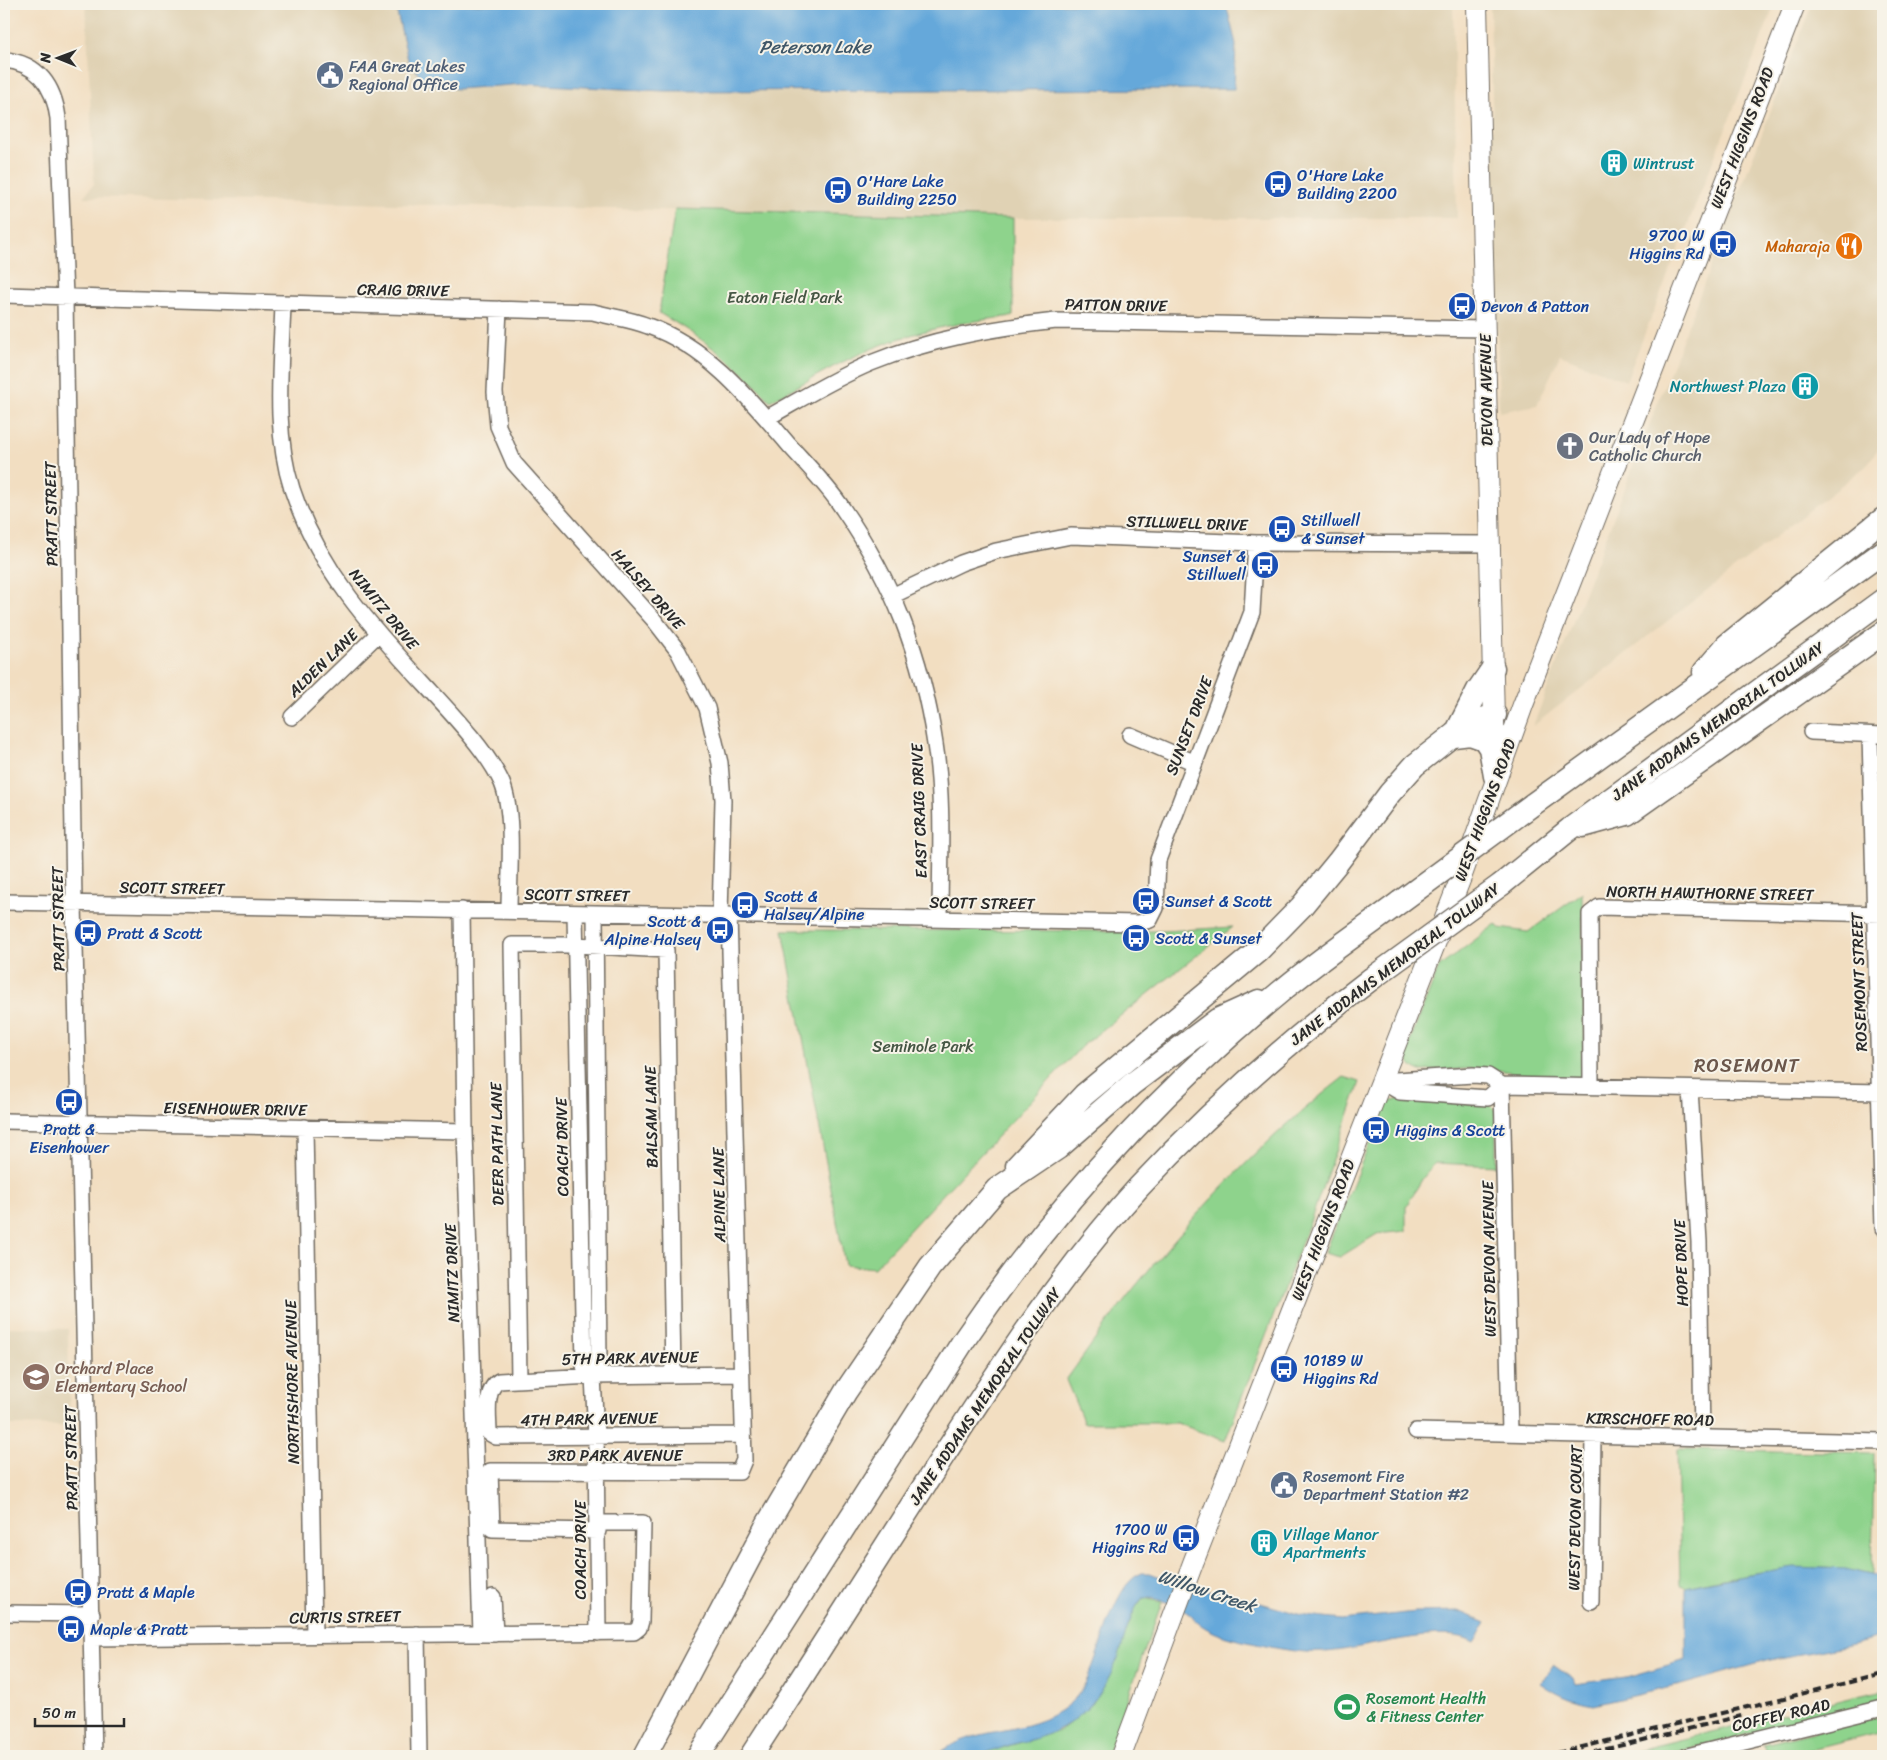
<svg xmlns="http://www.w3.org/2000/svg" width="1887" height="1760" viewBox="0 0 1887 1760" font-family="Sriracha,sans-serif">
<style>
.built{fill:#e0d2b4}
.green{fill:#8ed38c;stroke:#5c7f5c}
.water{fill:#65a8da;stroke:#486a82}
.lines{fill:none;stroke-linecap:round;stroke-linejoin:round}
.minor-casing{stroke:#716a60;stroke-width:18}
.major-casing{stroke:#716a60;stroke-width:22}
.highway-casing{stroke:#716a60;stroke-width:25}
.minor{stroke:#fff;stroke-width:15}
.major{stroke:#fff;stroke-width:20}
.highway{stroke:#fff;stroke-width:22}
.rail{stroke:#2b2b2b;stroke-width:4;stroke-dasharray:8 4;stroke-linecap:butt}
.highway-bridge-casing{stroke:#716a60;stroke-width:25;stroke-linecap:butt}
.highway-bridge{stroke:#fff;stroke-width:22}
.labels{text-anchor:middle;dominant-baseline:central;stroke-width:4;stroke-linejoin:round;paint-order:stroke}
.service-label{font-size:16px;fill:#4e5e75;stroke:#f7f3e8;text-anchor:start}
.street-label{font-size:16px;fill:#2b2b2b;stroke:#f7f3e8}
.culture-label{font-size:16px;fill:#0d838f;stroke:#f7f3e8;text-anchor:start}
.transit-label{font-size:16px;fill:#164399;stroke:#f7f3e8;text-anchor:start}
.food-label{font-size:16px;fill:#c56008;stroke:#f7f3e8;text-anchor:end}
.park-label{font-size:16px;fill:#445543;stroke:#f7f3e8}
.worship-label{font-size:16px;fill:#5b616d;stroke:#f7f3e8;text-anchor:start}
.education-label{font-size:16px;fill:#785e54;stroke:#f7f3e8;text-anchor:start}
.leisure-label{font-size:16px;fill:#27864d;stroke:#f7f3e8;text-anchor:start}
.water-label{font-size:18px;font-style:italic;fill:#3f5768;stroke:#f7f3e8}
.quarter-label{font-size:19px;letter-spacing:1px;fill:#6b574b;stroke:#f7f3e8}
</style>
<rect width="100%" height="100%" fill="#f7f3e8"/>
<filter id="ink" filterUnits="userSpaceOnUse"><feTurbulence type="fractalNoise" baseFrequency=".02" numOctaves="2"/><feDisplacementMap in="SourceGraphic" scale="10" xChannelSelector="R" yChannelSelector="G"/><feConvolveMatrix kernelMatrix="1 2 1 2 8 2 1 2 1" color-interpolation-filters="sRGB"/></filter>
<filter id="wash" filterUnits="userSpaceOnUse"><feTurbulence type="fractalNoise" baseFrequency=".0096" numOctaves="4" result="noise"/><feDisplacementMap in="SourceGraphic" scale="20" xChannelSelector="R" yChannelSelector="G"/><feGaussianBlur stdDeviation="1.12" result="paint"/><feColorMatrix in="noise" values="0 0 0 0 0 0 0 0 0 0 0 0 0 0 0 0 0 1.4 0 .05"/><feComposite in="paint" operator="in"/></filter>
<g filter="url(#wash)">
<rect width="100%" height="100%" fill="#f2dec1"/>
<path class="built" d="M86,4H1453L1457,218H1013L83,197L94,184Z
M1490,4H1775L1626,381L1560,355L1537,405L1499,412Z
M1812,4H1883V442L1866,466L1533,726Z
M4,1327L68,1329L70,1426L5,1425L4,1522Z"/>
<path class="green" d="M675,209L1013,218V316C964,322 915,330 869,350C835,364 803,384 770,401C738,364 701,337 659,313Z
M1582,893L1585,1052C1585,1065 1589,1077 1575,1082L1484,1068L1421,1071C1410,1067 1408,1062 1406,1051L1439,967L1496,924L1499,928L1528,932Z
M1233,927L1082,1046L874,1268L845,1265L783,930L1164,931Z
M1344,1077L1360,1082L1314,1211L1225,1441L1177,1423H1084L1066,1380C1091,1346 1115,1310 1143,1277C1201,1206 1271,1133 1344,1077Z
M1402,1099L1490,1105L1496,1111V1166L1435,1163L1423,1178L1406,1206V1231L1377,1234L1340,1257L1325,1253L1384,1107L1391,1100Z
M1677,1449L1874,1453L1872,1575C1810,1559 1747,1573 1686,1587L1680,1585Z
M1143,1598L1162,1602L1107,1756H974L1059,1731L1079,1716L1092,1704L1109,1677L1135,1608Z
M1883,1690V1702L1658,1756H1613Z
M1883,1715V1732L1787,1756H1780L1779,1751L1767,1753L1764,1744Z"/>
<path class="water" d="M395,4H1226L1236,44L1234,89L663,91L525,84L457,89L426,84L408,60Z
M1794,1567L1847,1569L1883,1578V1636L1845,1646L1778,1658L1681,1685L1594,1705C1574,1702 1557,1695 1541,1683L1553,1664L1573,1678L1575,1684L1626,1677L1686,1660V1587L1749,1574Z
M1142,1573H1149L1198,1592L1218,1591L1306,1616L1342,1620L1416,1612L1459,1611L1486,1623L1474,1642C1444,1623 1362,1650 1325,1652C1297,1654 1266,1646 1238,1640C1224,1637 1208,1631 1197,1622C1194,1620 1192,1616 1189,1614C1178,1605 1157,1597 1143,1598C1131,1608 1124,1642 1118,1658C1098,1708 1070,1732 1018,1743C1003,1746 990,1754 974,1756C962,1758 948,1756 936,1756C975,1721 1037,1741 1077,1696C1101,1668 1109,1584 1142,1573Z"/>
</g>
<g filter="url(#ink)">
<g class="lines">
<defs>
<path id="minor" d="M4,60C39,63 54,87 58,118L65,297L74,903L94,1756
M4,295L593,312C611,317 631,319 648,326C708,347 749,398 789,445C807,465 828,486 843,509C893,582 922,656 935,744C944,801 940,862 940,919
M283,305C281,365 273,430 292,489C319,570 371,627 428,688C451,713 488,752 502,783C515,815 509,876 509,911
M499,309L495,392L498,426L514,463L654,620L678,651L707,708L720,763L723,800L720,915
M767,418C801,399 835,378 871,363C930,339 993,328 1056,321L1484,329
M894,595L961,563L996,551L1071,536L1256,543L1489,544
M292,717L378,634
M1811,732L1883,735
M1130,735L1193,762
M1870,735L1883,1228
M4,902L1139,923L1150,920L1156,908L1158,860L1252,612L1256,543
M462,910L465,1131L481,1634
M575,913L584,1366L593,1376
M595,913L599,1365L593,1376L596,1436L598,1633
M1381,1081L1473,1075L1488,1076L1502,1085L1883,1092
M1381,1081L1400,1092L1488,1098L1502,1085
M1502,1085L1510,1433
M1591,1086L1590,914L1599,907L1883,914
M1690,1089L1699,1242L1702,1437
M4,1121L465,1131
M305,1127L314,1635
M741,1374L593,1376L499,1381C484,1389 489,1418 489,1433L496,1437L742,1435
M519,1379L512,945H575L666,950L673,1374
M1416,1431L1883,1442
M598,1531L492,1529L490,1471L739,1472L744,1460L729,915
M493,1597L495,1634
M1591,1602L1593,1435
M4,1613L92,1614
M417,1634L419,1756
M92,1638L634,1632L639,1628L641,1621L643,1523H598
M1687,1756L1883,1708"/>
<path id="major" d="M1477,4L1495,762
M1121,1756L1193,1563L1462,875L1523,705L1795,4"/>
<path id="highway" d="M1704,672L1727,645L1883,519
M1456,733L1478,690L1493,668
M1454,736L1470,734L1484,739L1490,748L1495,776
M1532,805L1883,552
M1583,826L1627,814L1883,633
M1502,884L1570,829L1883,600
M1017,1166L1084,1095L1258,951L1301,907L1338,862L1390,793L1415,765L1466,725L1495,715
M645,1756L768,1523L846,1391L930,1267L997,1189L1058,1148L1132,1084L1217,1020L1259,1001
M698,1756L964,1340C1053,1209 1158,1094 1279,993C1318,960 1360,932 1400,902
M751,1756C814,1659 876,1561 938,1464C1000,1368 1062,1271 1139,1187C1210,1111 1288,1042 1371,979"/>
</defs>
<use href="#minor" class="minor-casing"/>
<use href="#major" class="major-casing"/>
<use href="#highway" class="highway-casing"/>
<use href="#minor" class="minor"/>
<use href="#major" class="major"/>
<use href="#highway" class="highway"/>
<path class="rail" d="M1582,1755L1745,1715
M1545,1756L1883,1674"/>
<defs>
<path id="highway-bridge" d="M1400,902L1532,805
M1371,979L1502,884"/>
</defs>
<use href="#highway-bridge" class="highway-bridge-casing"/>
<use href="#highway-bridge" class="highway-bridge"/>
</g>
</g>
<defs>
<symbol id="civic-disc" viewBox="-11 -11 22 22"><circle r="9.5" fill="#5c6f8a" stroke="#f7f3e8"/><path d="M-.6-6.5H3V-4.5H.6V-3L4-1V1h2V6H-6V1h2V-1L-.6-3ZM-1.2 2.5V6h2.4V2.5Z" fill="#fff"/></symbol>
<symbol id="building-disc" viewBox="-11 -11 22 22"><circle r="9.5" fill="#0f9aa8" stroke="#f7f3e8"/><path d="M-4-6H4V6H1V3H-1V6H-4ZM-2.5-4.3h1.7v1.8h-1.7ZM.8-4.3h1.7v1.8H.8ZM-2.5-1h1.7V.8h-1.7ZM.8-1h1.7V.8H.8Z" fill="#fff"/></symbol>
<symbol id="bus-disc" viewBox="-11 -11 22 22"><circle r="9.5" fill="#1a4fb4" stroke="#f7f3e8"/><path d="M-5-6H5V4H4V6H2V4H-2V6H-4V4H-5ZM-3.5-4V0h7V-4ZM-3.5 1.2v1.5H-2V1.2ZM2 1.2v1.5H3.5V1.2Z" fill="#fff"/></symbol>
<symbol id="restaurant-disc" viewBox="-11 -11 22 22"><circle r="9.5" fill="#e8710a" stroke="#f7f3e8"/><path d="M-5-6h1v4h1v-4h1v4h1v-4h1v5L-1.5 .5V6h-2V.5L-5-1ZM5-6V6H3V1.5H1.5Q1.5-4 5-6Z" fill="#fff"/></symbol>
<symbol id="church-disc" viewBox="-11 -11 22 22"><circle r="9.5" fill="#6b7280" stroke="#f7f3e8"/><path d="M-1.2-6h2.4v3.5h3.3v2.4h-3.3V6h-2.4V-.1h-3.3v-2.4h3.3Z" fill="#fff"/></symbol>
<symbol id="school-disc" viewBox="-11 -11 22 22"><circle r="9.5" fill="#8d6e63" stroke="#f7f3e8"/><path d="M0-5L7-2L0 1L-7-2ZM-4 1L0 2.5L4 1V4Q0 6-4 4Z" fill="#fff"/></symbol>
<symbol id="stadium-disc" viewBox="-11 -11 22 22"><circle r="9.5" fill="#2e9e5b" stroke="#f7f3e8"/><path d="M0-5a6.5 5 0 1 0 0 10a6.5 5 0 1 0 0-10ZM-3.5-1.8h7v3.6h-7Z" fill="#fff"/></symbol>
</defs>
<g fill-rule="evenodd">
<use href="#civic-disc" x="314" y="59" width="32" height="32"/>
<use href="#building-disc" x="1598" y="147" width="32" height="32"/>
<use href="#bus-disc" x="1262" y="168" width="32" height="32"/>
<use href="#bus-disc" x="822" y="174" width="32" height="32"/>
<use href="#bus-disc" x="1707" y="228" width="32" height="32"/>
<use href="#restaurant-disc" x="1833" y="230" width="32" height="32"/>
<use href="#bus-disc" x="1446" y="290" width="32" height="32"/>
<use href="#building-disc" x="1789" y="370" width="32" height="32"/>
<use href="#church-disc" x="1554" y="430" width="32" height="32"/>
<use href="#bus-disc" x="1266" y="513" width="32" height="32"/>
<use href="#bus-disc" x="1249" y="549" width="32" height="32"/>
<use href="#bus-disc" x="1130" y="885" width="32" height="32"/>
<use href="#bus-disc" x="729" y="889" width="32" height="32"/>
<use href="#bus-disc" x="704" y="914" width="32" height="32"/>
<use href="#bus-disc" x="72" y="917" width="32" height="32"/>
<use href="#bus-disc" x="1120" y="922" width="32" height="32"/>
<use href="#bus-disc" x="53" y="1086" width="32" height="32"/>
<use href="#bus-disc" x="1360" y="1114" width="32" height="32"/>
<use href="#bus-disc" x="1268" y="1353" width="32" height="32"/>
<use href="#school-disc" x="20" y="1361" width="32" height="32"/>
<use href="#civic-disc" x="1268" y="1469" width="32" height="32"/>
<use href="#bus-disc" x="1170" y="1522" width="32" height="32"/>
<use href="#building-disc" x="1248" y="1527" width="32" height="32"/>
<use href="#bus-disc" x="62" y="1576" width="32" height="32"/>
<use href="#bus-disc" x="55" y="1613" width="32" height="32"/>
<use href="#stadium-disc" x="1331" y="1691" width="32" height="32"/>
</g>
<g class="labels">
<g class="service-label">
<text x="349" y="66">FAA Great Lakes<tspan x="349" dy="18">Regional Office</tspan></text>
<text x="1303" y="1476">Rosemont Fire<tspan x="1303" dy="18">Department Station #2</tspan></text>
</g>
<g class="street-label">
<text transform="translate(1742 138) rotate(-69)">WEST HIGGINS ROAD</text>
<text transform="translate(403 290) rotate(1)">CRAIG DRIVE</text>
<text transform="translate(1116 305) rotate(1)">PATTON DRIVE</text>
<text transform="translate(1486 390) rotate(-91)">DEVON AVENUE</text>
<text transform="translate(51 514) rotate(-91)">PRATT STREET</text>
<text transform="translate(1187 523) rotate(2)">STILLWELL DRIVE</text>
<text transform="translate(648 589) rotate(49)">HALSEY DRIVE</text>
<text transform="translate(384 609) rotate(51)">NIMITZ DRIVE</text>
<text transform="translate(323 663) rotate(-44)">ALDEN LANE</text>
<text transform="translate(1718 721) rotate(-36)">JANE ADDAMS MEMORIAL TOLLWAY</text>
<text transform="translate(1189 726) rotate(-69)">SUNSET DRIVE</text>
<text transform="translate(1485 810) rotate(-70)">WEST HIGGINS ROAD</text>
<text transform="translate(919 811) rotate(-92)">EAST CRAIG DRIVE</text>
<text transform="translate(172 888) rotate(1)">SCOTT STREET</text>
<text transform="translate(1710 893) rotate(1)">NORTH HAWTHORNE STREET</text>
<text transform="translate(577 895) rotate(1)">SCOTT STREET</text>
<text transform="translate(982 903) rotate(1)">SCOTT STREET</text>
<text transform="translate(58 919) rotate(-91)">PRATT STREET</text>
<text transform="translate(1395 964) rotate(-37)">JANE ADDAMS MEMORIAL TOLLWAY</text>
<text transform="translate(1859 982) rotate(-92)">ROSEMONT STREET</text>
<text transform="translate(235 1109) rotate(1)">EISENHOWER DRIVE</text>
<text transform="translate(651 1117) rotate(-91)">BALSAM LANE</text>
<text transform="translate(497 1144) rotate(-91)">DEER PATH LANE</text>
<text transform="translate(562 1147) rotate(-91)">COACH DRIVE</text>
<text transform="translate(719 1195) rotate(-91)">ALPINE LANE</text>
<text transform="translate(1323 1230) rotate(-69)">WEST HIGGINS ROAD</text>
<text transform="translate(1489 1259) rotate(-91)">WEST DEVON AVENUE</text>
<text transform="translate(1681 1263) rotate(-92)">HOPE DRIVE</text>
<text transform="translate(452 1273) rotate(-92)">NIMITZ DRIVE</text>
<text transform="translate(630 1358) rotate(-1)">5TH PARK AVENUE</text>
<text transform="translate(292 1382) rotate(-91)">NORTHSHORE AVENUE</text>
<text transform="translate(985 1396) rotate(-56)">JANE ADDAMS MEMORIAL TOLLWAY</text>
<text transform="translate(589 1419) rotate(-1)">4TH PARK AVENUE</text>
<text transform="translate(1650 1419) rotate(1)">KIRSCHOFF ROAD</text>
<text x="615" y="1455">3RD PARK AVENUE</text>
<text transform="translate(71 1458) rotate(-91)">PRATT STREET</text>
<text transform="translate(1575 1518) rotate(-89)">WEST DEVON COURT</text>
<text transform="translate(580 1550) rotate(-90)">COACH DRIVE</text>
<text transform="translate(345 1617) rotate(-1)">CURTIS STREET</text>
<text transform="translate(1781 1715) rotate(-13)">COFFEY ROAD</text>
</g>
<g class="culture-label">
<text x="1633" y="163">Wintrust</text>
<text x="1786" y="386" text-anchor="end">Northwest Plaza</text>
<text x="1283" y="1534">Village Manor<tspan x="1283" dy="18">Apartments</tspan></text>
</g>
<g class="transit-label">
<text x="1297" y="175">O'Hare Lake<tspan x="1297" dy="18">Building 2200</tspan></text>
<text x="857" y="181">O'Hare Lake<tspan x="857" dy="18">Building 2250</tspan></text>
<text x="1704" y="235" text-anchor="end">9700 W<tspan x="1704" dy="18">Higgins Rd</tspan></text>
<text x="1481" y="306">Devon &amp; Patton</text>
<text x="1301" y="520">Stillwell<tspan x="1301" dy="18">&amp; Sunset</tspan></text>
<text x="1246" y="556" text-anchor="end">Sunset &amp;<tspan x="1246" dy="18">Stillwell</tspan></text>
<text x="764" y="896">Scott &amp;<tspan x="764" dy="18">Halsey/Alpine</tspan></text>
<text x="1165" y="901">Sunset &amp; Scott</text>
<text x="701" y="921" text-anchor="end">Scott &amp;<tspan x="701" dy="18">Alpine Halsey</tspan></text>
<text x="107" y="933">Pratt &amp; Scott</text>
<text x="1155" y="938">Scott &amp; Sunset</text>
<text x="69" y="1129" text-anchor="middle">Pratt &amp;<tspan x="69" dy="18">Eisenhower</tspan></text>
<text x="1395" y="1130">Higgins &amp; Scott</text>
<text x="1303" y="1360">10189 W<tspan x="1303" dy="18">Higgins Rd</tspan></text>
<text x="1167" y="1529" text-anchor="end">1700 W<tspan x="1167" dy="18">Higgins Rd</tspan></text>
<text x="97" y="1592">Pratt &amp; Maple</text>
<text x="90" y="1629">Maple &amp; Pratt</text>
</g>
<g class="food-label">
<text x="1830" y="246">Maharaja</text>
</g>
<g class="park-label">
<text x="785" y="297">Eaton Field Park</text>
<text x="923" y="1046">Seminole Park</text>
</g>
<g class="worship-label">
<text x="1589" y="437">Our Lady of Hope<tspan x="1589" dy="18">Catholic Church</tspan></text>
</g>
<g class="education-label">
<text x="55" y="1368">Orchard Place<tspan x="55" dy="18">Elementary School</tspan></text>
</g>
<g class="leisure-label">
<text x="1366" y="1698">Rosemont Health<tspan x="1366" dy="18">&amp; Fitness Center</tspan></text>
</g>
<g class="water-label">
<text x="815" y="47">Peterson Lake</text>
<text transform="translate(1207 1591) rotate(18)">Willow Creek</text>
</g>
<g class="quarter-label">
<text x="1747" y="1065">ROSEMONT</text>
</g>
</g>
<rect width="1887" height="1760" fill="none" stroke="#f7f3e8" stroke-width="20"/>
<g transform="translate(58 58) rotate(271)" stroke="#f7f3e8" stroke-width="4" paint-order="stroke">
<path d="M0-4L9 19L0 12L-9 19Z" fill="#2b2b2b"/>
<text y="-8" font-size="14" font-weight="bold" text-anchor="middle" fill="#2b2b2b">N</text>
</g>
<path d="M35 1718v8h89v-8" fill="none" stroke="#2b2b2b" stroke-width="2.5"/>
<text x="42" y="1718" font-size="15" fill="#2b2b2b" stroke="#f7f3e8" stroke-width="4" paint-order="stroke">50 m</text>
</svg>
